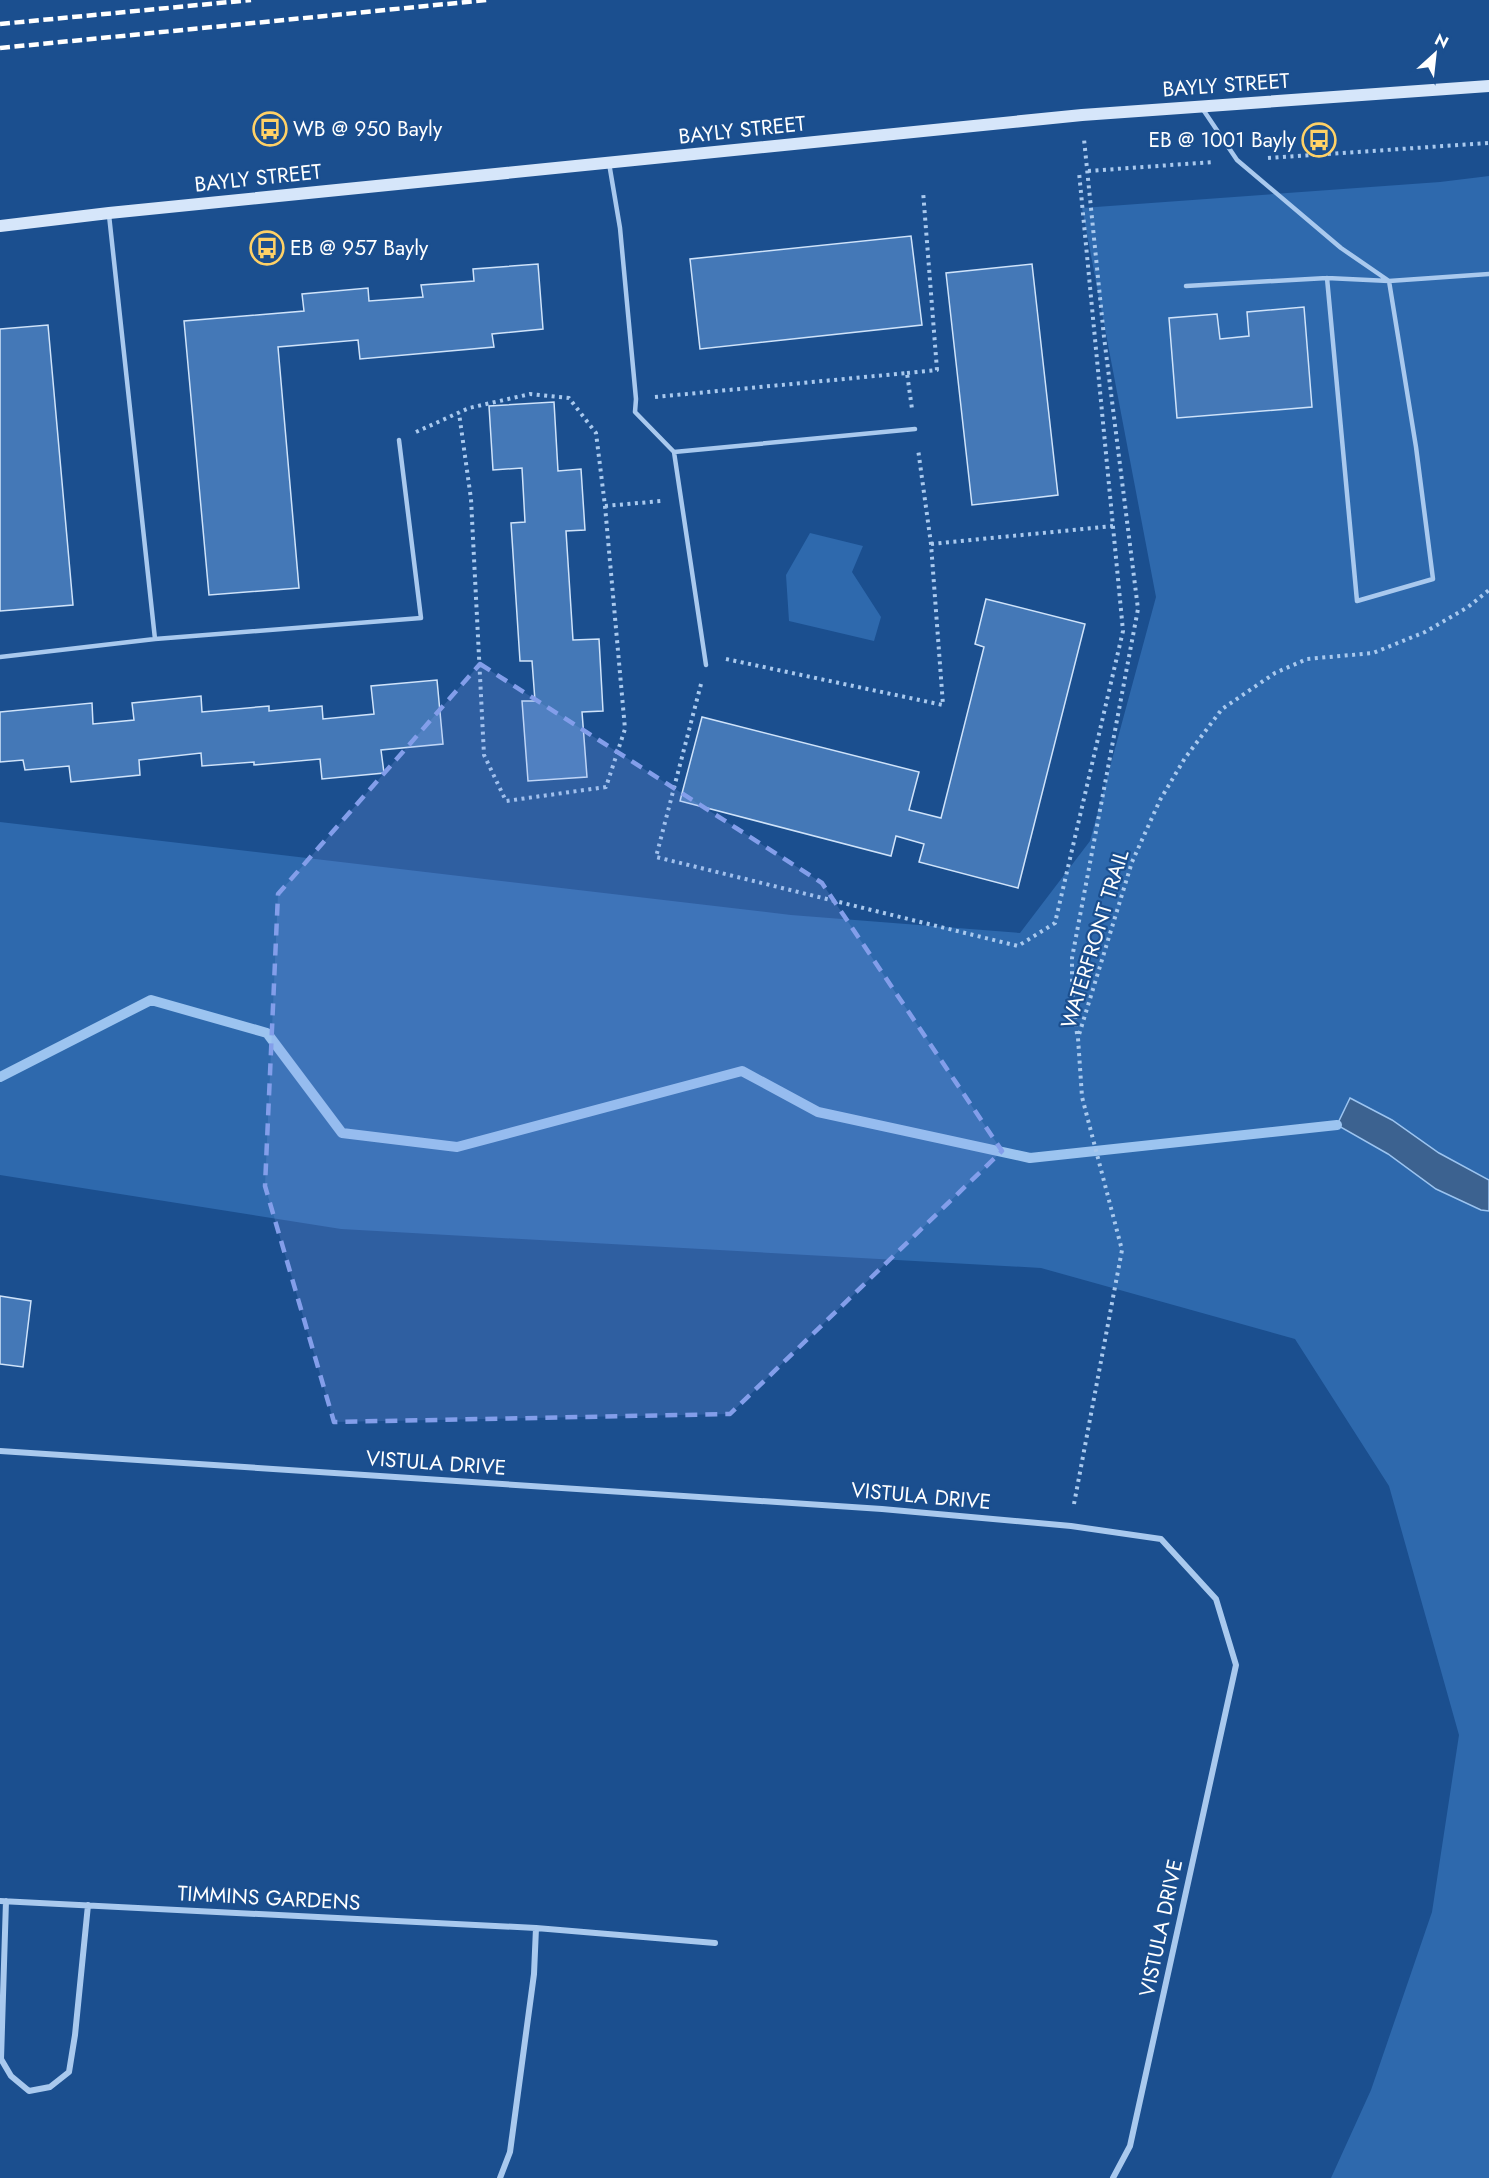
<svg xmlns="http://www.w3.org/2000/svg" width="1489" height="2178" viewBox="0 0 1489 2178" font-family="Jost,sans-serif">
<style>
.green{fill:#2e69ad}
.water{fill:#3c6290;stroke:#9cc4f0;stroke-width:1.5}
.lines{fill:none;stroke-linecap:round;stroke-linejoin:round}
.stream{stroke:#9cc4f0;stroke-width:10}
.building{fill:#4478b7;stroke:#cfe3fa;stroke-width:1.5}
.path{stroke:#a9c9ee;stroke-width:4;stroke-dasharray:3 4.5;stroke-linecap:butt}
.service{stroke:#a9c9ee;stroke-width:4.5}
.minor{stroke:#a9c9ee;stroke-width:6}
.secondary{stroke:#d6e6fa;stroke-width:12}
.rail{stroke:#fff;stroke-width:4.5;stroke-dasharray:10 4.5;stroke-linecap:butt}
.marked{fill:#839eea;fill-opacity:0.2;stroke:#839eea;stroke-width:4.5;stroke-dasharray:12 8;stroke-linejoin:round}
.labels{text-anchor:middle;dominant-baseline:central;stroke-width:4.5;stroke-linejoin:round;paint-order:stroke}
.street-label{font-size:21px;fill:#fff;stroke:#1b4f8f}
.poi-label{font-size:21px;fill:#fff;stroke:#1b4f8f;text-anchor:start}
</style>
<rect width="100%" height="100%" fill="#1b4f8f"/>
<path class="green" d="M1489,176V2178H1331L1371,2090L1432,1912L1459,1735L1389,1486L1295,1339L1041,1268L341,1229L0,1175V822L791,915L1020,933L1090,841L1156,597L1082,208L1440,182Z
M810,533L863,546L852,572L881,617L874,641L789,621L786,575Z"/>
<path class="water" d="M1350,1098L1392,1120L1439,1153L1489,1180V1211L1481,1210L1436,1189L1388,1154L1337,1125Z"/>
<g class="lines">
<path class="stream" d="M0,1077L151,1000L267,1033L342,1133L457,1147L742,1071L818,1112L1030,1158L1337,1125"/>
</g>
<path class="building" d="M911,236L922,325L700,349L690,259Z
M538,264L543,329L492,334L494,347L360,359L358,340L278,347L299,588L209,595L184,321L304,311L302,294L368,288L369,301L423,297L421,285L474,281L473,269Z
M1032,264L1058,495L972,505L946,273Z
M1304,307L1312,407L1177,418L1169,318L1217,314L1220,339L1249,336L1247,312Z
M48,325L73,605L0,611V329Z
M554,402L558,471L581,469L585,530L566,531L573,640L599,639L603,711L582,712L587,777L528,781L522,701H535L532,661H520L511,523L525,522L522,468L493,470L489,406Z
M986,599L1085,624L1018,888L919,862L924,844L896,836L891,856L680,801L702,717L919,772L909,810L941,818L984,647L975,644Z
M437,680L443,744L381,750L384,773L322,779L320,759L254,765V762L202,766L201,753L139,760L140,775L71,782L69,766L25,770L23,760L0,762V712L92,703L93,724L134,720L132,703L201,696L202,712L269,706V711L322,706L323,719L374,714L371,686Z
M0,1296L31,1301L23,1367L0,1364Z"/>
<g class="lines">
<path class="path" d="M1268,158L1489,143
M1088,171L1213,162
M907,373L937,370L923,191
M655,397L907,373L912,409
M416,432L469,408L530,394L569,398L596,433L605,506L625,729L606,787L506,801L484,755L471,499L459,413
M605,506L661,501
M931,544L1113,526
M726,659L943,705L931,544L918,449
M701,684L656,857L1018,946L1055,923L1123,631L1079,172
M1077,1034L1072,990V958L1138,609L1104,337L1084,139
M1074,1504L1122,1250L1082,1097L1078,1038L1132,862L1160,800L1185,758L1222,709L1275,673L1307,659L1373,653L1425,632L1468,607L1489,590"/>
<path class="service" d="M1202,108L1237,160L1341,248L1389,281L1416,447L1433,579L1357,601L1327,278
M609,163L620,228L636,399L635,412L674,452L706,665
M109,215L155,639
M1186,286L1327,278L1389,281L1489,274
M674,452L915,429
M0,657L155,639L421,618L399,440"/>
<path class="minor" d="M0,1451L882,1509L1071,1526L1161,1539L1216,1599L1236,1665L1130,2146L1113,2178
M0,1901L536,1928L715,1943
M6,1901L1,2059L11,2076L29,2091L50,2087L69,2072L75,2035L88,1905
M500,2178L510,2152L534,1974L536,1928"/>
<path class="secondary" d="M0,226L109,213L1082,115L1489,86"/>
<path class="rail" d="M0,24L251,0
M0,48L487,0"/>
</g>
<path class="marked" d="M480,664L822,883L1002,1151L730,1414L334,1422L265,1186L278,894Z"/>
<defs>
<symbol id="bus-ring" viewBox="-11 -11 22 22"><circle r="9.5" fill="#1b4f8f" stroke="#ffd166" stroke-width="1.5"/><path d="M-5-6H5V4H4V6H2V4H-2V6H-4V4H-5ZM-3.5-4V0h7V-4ZM-3.5 1.2v1.5H-2V1.2ZM2 1.2v1.5H3.5V1.2Z" fill="#ffd166"/></symbol>
</defs>
<g fill-rule="evenodd">
<use href="#bus-ring" x="251" y="110" width="38" height="38"/>
<use href="#bus-ring" x="1300" y="121" width="38" height="38"/>
<use href="#bus-ring" x="248" y="229" width="38" height="38"/>
</g>
<g class="labels">
<g class="street-label">
<text transform="translate(1226 85) rotate(-4)">BAYLY STREET</text>
<text transform="translate(742 130) rotate(-6)">BAYLY STREET</text>
<text transform="translate(258 178) rotate(-6)">BAYLY STREET</text>
<text transform="translate(1095 939) rotate(-73)">WATERFRONT TRAIL</text>
<text transform="translate(436 1463) rotate(4)">VISTULA DRIVE</text>
<text transform="translate(921 1496) rotate(5)">VISTULA DRIVE</text>
<text transform="translate(269 1898) rotate(3)">TIMMINS GARDENS</text>
<text transform="translate(1161 1928) rotate(-78)">VISTULA DRIVE</text>
</g>
<g class="poi-label">
<text x="293" y="129">WB @ 950 Bayly</text>
<text x="1296" y="140" text-anchor="end">EB @ 1001 Bayly</text>
<text x="290" y="248">EB @ 957 Bayly</text>
</g>
</g>
<g transform="translate(1435 54) rotate(27)" stroke="#1b4f8f" stroke-width="4.5" paint-order="stroke">
<path d="M0-4.5L10 22L0 15L-10 22Z" fill="#ffffff"/>
<text y="-9" font-size="16" font-weight="bold" text-anchor="middle" fill="#ffffff">N</text>
</g>
</svg>
